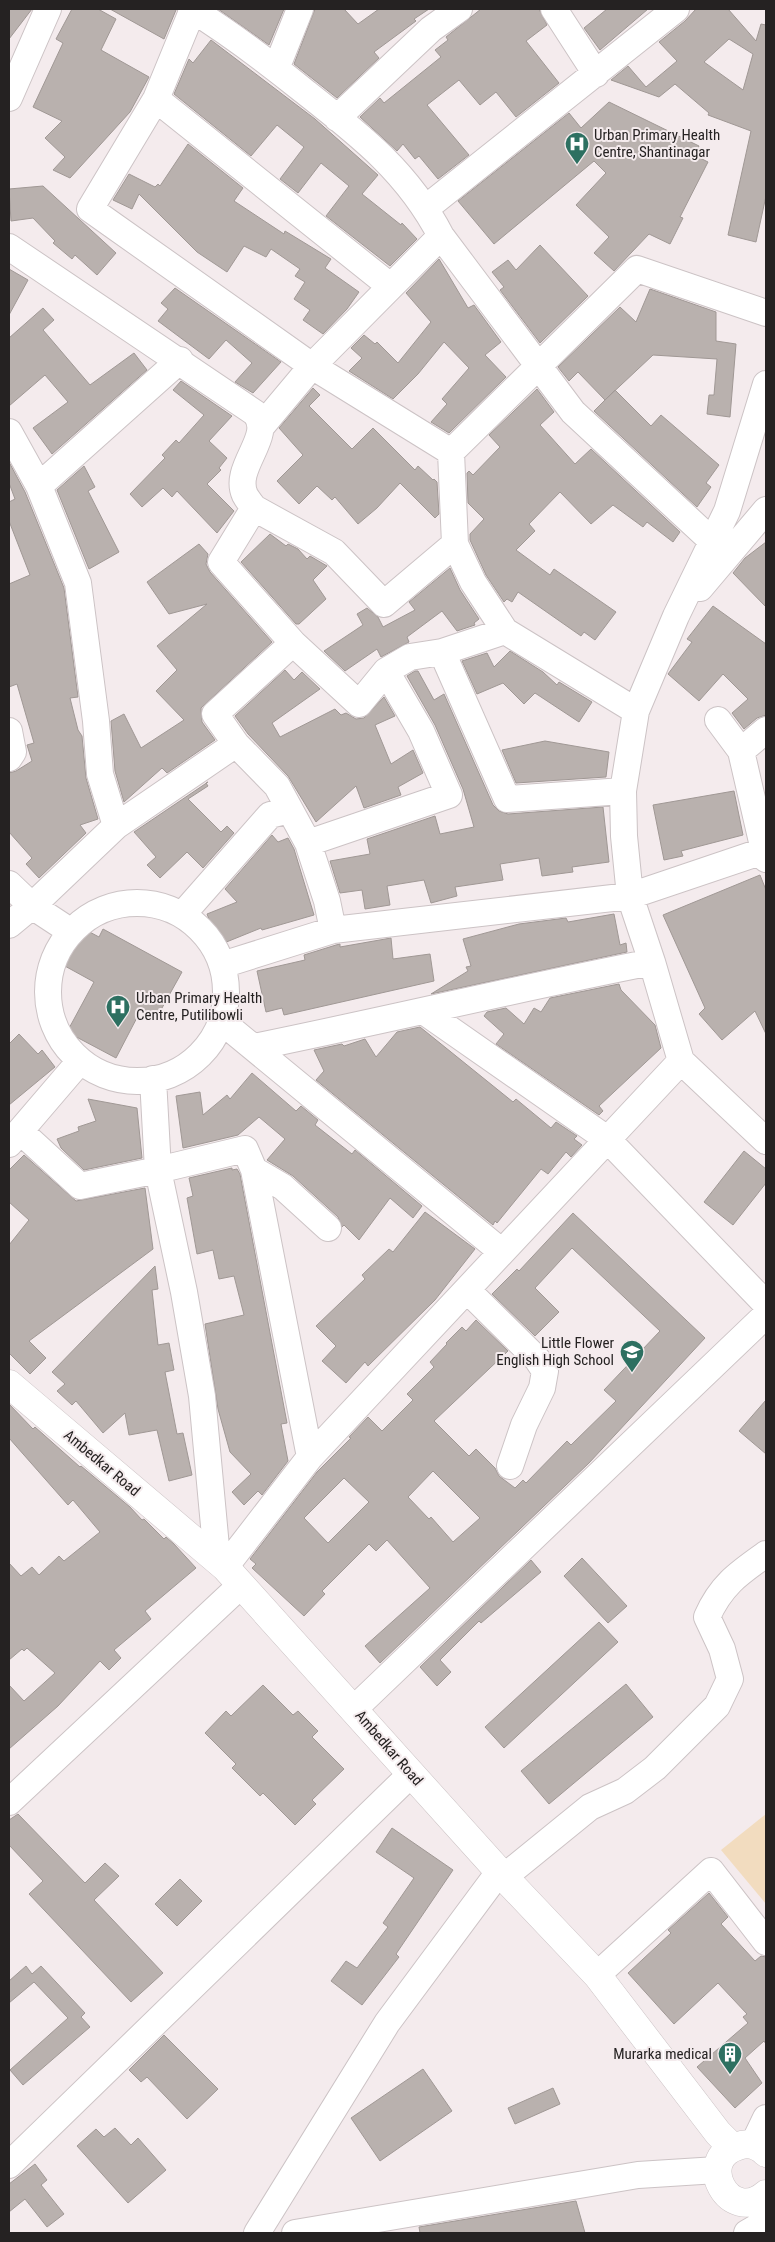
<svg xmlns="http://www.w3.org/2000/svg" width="775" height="2242" viewBox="0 0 775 2242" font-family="'Roboto Condensed',sans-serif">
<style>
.green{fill:#f2dcbf}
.building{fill:#b9b1ae;stroke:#a09895;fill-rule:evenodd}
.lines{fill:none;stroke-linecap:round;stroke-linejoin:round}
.minor-casing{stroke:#ccc3c5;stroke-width:28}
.major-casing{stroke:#ccc3c5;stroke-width:29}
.minor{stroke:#fff;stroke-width:26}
.major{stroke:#fff;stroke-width:28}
.labels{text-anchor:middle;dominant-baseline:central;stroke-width:4;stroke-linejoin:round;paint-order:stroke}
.poi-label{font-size:15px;fill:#252222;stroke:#f4ebed;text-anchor:start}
.street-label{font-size:15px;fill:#252222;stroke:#f4ebed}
</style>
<rect width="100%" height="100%" fill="#f4ebed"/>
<path class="green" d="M766,1814V1904L721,1850Z"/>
<path class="building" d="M9,9H32L9,39Z
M72,9H98L116,19L101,50L149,77L130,112L70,178L53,170L65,157L45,138L62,121L33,107L63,43L56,39Z
M110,9H176V10L164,39Z
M218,9H284L269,45Z
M315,9H344L358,24L379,9H429L414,19L416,21L374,52L379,58L337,98L294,64Z
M481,9H539L547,25L526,41L559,83L516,117L496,92L480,105L459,80L427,105L469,155L438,179L419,156L415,159L403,144L397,151L360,117L380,98L384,103L441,57L435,50L448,40L446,37Z
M607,9H648L600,50L584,28Z
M696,9H728L756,41L761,24L766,25V196L756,242L728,235L751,131L708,115L709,113L675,84L659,97L611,80L628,66L646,87L677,61L659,42L685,21ZM729,39L753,54L743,90L704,62Z
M211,40L315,119L378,175L362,194L401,225L402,223L417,239L390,266L326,216L349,186L321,163L298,193L280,179L304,147L277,125L251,156L174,94L189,59L193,63Z
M609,102L699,146L694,155L708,162L680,217L683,218L670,244L649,234L614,271L594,253L609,237L576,205L606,173L594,161L494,244L458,201L569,113L581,128Z
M188,144L243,188L234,201L284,234L285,231L331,259L325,268L359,292L347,309L323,334L303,320L310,310L294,299L305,282L295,276L300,269L271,249L266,257L244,246L227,272L197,252L139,194L132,209L113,200L129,174L155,187L158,184L160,186Z
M43,186L116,253L97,275L75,255L72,259L53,243L55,241L33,218L11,221L9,189Z
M540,245L588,296L540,343L500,290L504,287L492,272L508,260L516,270Z
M439,259L468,308L474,305L501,342L485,355L506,377L449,433L431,422L447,404L442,399L469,368L444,342L418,374L393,399L349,371L362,358L351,348L364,335L375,344L377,342L398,363L431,322L406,293Z
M9,269L28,280L9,315Z
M175,288L281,362L253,393L235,382L252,363L226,340L209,359L158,321L168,309L161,303Z
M650,289L716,312V341L736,344L730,417L707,414L709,395H714L717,359L653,355L605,400L578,372L569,381L558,367L620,307L636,322Z
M43,308L54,320L43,330L90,385L134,353L147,370L52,454L33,428L68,402L45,375L9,406V338Z
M181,381L232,416L209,441L227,458L219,468L221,470L207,484L234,511L217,533L177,491L172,497L163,488L142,507L130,494L165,458L162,455L176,440L179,443L204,415L173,390Z
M313,388L320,395L309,406L352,449L373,428L415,470L418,466L433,480L434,479L437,482L439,514L435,518L400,483L377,508L358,524L335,497L332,500L317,486L299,504L277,481L303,455L279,428Z
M537,389L554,412L540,425L575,464L591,449L680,532L673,542L647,522L643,527L613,505L591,524L560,492L529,524L535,531L516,550L550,575L554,569L616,612L595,640L584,632L581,636L518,592L512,602L507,599L504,602L486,575L470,540V534L484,519L468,503L467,473L469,471L473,475L500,447L489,435Z
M615,390L651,426L661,415L719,465L706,483L711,487L697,507L594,411Z
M9,462L25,492L64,588L78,697L70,698L78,730L82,736L86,778L98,819L80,825L86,833L39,878L26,864L32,858L9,832V773L16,771L32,761L27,745L34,743L17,684L9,687V584L30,575L9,521V502L15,499L9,483Z
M84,466L95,487L88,491L119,552L89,569L57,490Z
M270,534L286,546L288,544L298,549L307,559L310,556L327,566L313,580L326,599L299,624H296L241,562Z
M766,542V607L733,573L745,558Z
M199,544L208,554L206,564L210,572L272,642L201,708L202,722L215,740L167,773L162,768L124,802L115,771L111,721L124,714L141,748L184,720L156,691L177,670L157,646L207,604L169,614L147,582Z
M450,568L460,590L479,619L474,623L475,625L457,631L442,611L407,637L409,642L381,657L377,649L345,671L324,651L363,625L357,614L367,608L378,617L383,627L415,610L409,602Z
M713,606L766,644V715L757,718L744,729L732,713L748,699L723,674L699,701L668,674L692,642L687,639Z
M510,651L543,672L557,685L559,682L592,702L579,722L535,693L524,704L503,683L477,694L462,661L487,653L494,667Z
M285,670L294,680L302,672L320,689L272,723L280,737L335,709L341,715L346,713L356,719L364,718L384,697L395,716L375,725L391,764L413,750L423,773L398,787L401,795L364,808L356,786L316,822L288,776L248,734L235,716Z
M415,671H418L434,700L444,694L493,805L499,811L508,814L603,807L609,862L572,867L573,872L542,876L539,858L500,864L503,880L455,887L457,896L431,903L424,880L387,886L390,905L365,909L362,890L340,893L330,861L370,854L367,839L435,816L440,834L474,827L463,789L435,725L407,676Z
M545,741L609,752L606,777L516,783L502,750Z
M208,782L206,783L208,786L188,799L221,832L227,826L234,833L203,868L187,852L160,878L147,865L156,857L134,832Z
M734,791L743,835L681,851L683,856L664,860L653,805Z
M272,835L278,842L288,838L294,849L314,915L262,930L261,928L219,945L207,914L237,902L225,889Z
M760,875L766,890V1034L755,1011L722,1040L699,1014L705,1008L663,915Z
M614,914L620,945L626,943L627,952L431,994L468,971L466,967L471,966L463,939L519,924L566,918L568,922Z
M84,929L99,937L103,929L182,972L157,1017L142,1008L116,1058L67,1032L94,982L63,965L74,945L83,939Z
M391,938L393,959L430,954L434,981L284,1015L282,1008L266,1012L257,971L305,960L304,955L336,945L340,944V947Z
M619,984L621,990L655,1025L661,1048L599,1106L603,1111L599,1115L496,1044L504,1034L484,1016L487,1012L506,1008L524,1024L534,1008L541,1012L550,998Z
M420,1027L513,1102L516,1099L551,1128L556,1122L577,1136L574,1139L582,1145L571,1157L566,1152L548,1174L541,1169L497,1223L495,1221L493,1225L316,1080L324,1071L314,1050L342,1044L344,1046L365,1039L376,1057L397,1032Z
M19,1034L38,1054L42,1050L55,1067L9,1105V1044Z
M252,1073L296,1111L301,1106L318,1120L315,1125L352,1154L355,1150L422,1206L413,1218L390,1198L359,1240L344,1225L342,1227L338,1217L293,1176L267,1160L285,1139L259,1117L238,1135L183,1148L176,1096L200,1092L203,1115L227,1095L230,1099Z
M88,1099L137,1108L142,1158L84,1170L61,1148L57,1139L79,1131L78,1127L96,1121Z
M744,1151L766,1169V1183L733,1225L704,1202Z
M24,1155L76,1201L145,1188L153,1249L29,1341L46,1358L30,1374L9,1353V1245L29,1220L9,1202V1170Z
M232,1168V1170L237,1169L240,1174L287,1423L281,1424L288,1461L262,1495L258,1491L244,1505L232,1492L251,1474L230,1452L218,1409L205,1324L244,1315L234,1276L219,1279L213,1250L197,1254L187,1198L193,1196L189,1178Z
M425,1212L475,1249L435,1300L368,1366L365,1362L346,1383L322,1361L336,1346L316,1326L365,1279L362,1275L389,1249L393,1252Z
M573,1213L705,1338L589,1463L380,1663L365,1646L430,1588L387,1540L376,1551L369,1544L322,1591L325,1594L304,1616L252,1568L256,1564L250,1559L317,1472L351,1438L349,1437L368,1417L382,1431L413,1400L407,1394L434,1367L430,1362L447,1344L446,1343L462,1327L466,1331L476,1320L508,1351L434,1421L469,1456L476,1449L495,1468L499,1476L515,1488L523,1480L526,1483L567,1441L571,1445L616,1401L604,1390L660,1331L572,1248L535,1288L559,1312L535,1336L492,1294L517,1269L519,1271ZM433,1471L480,1518L453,1542L431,1517L429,1519L408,1497ZM344,1478L369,1502L328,1543L304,1518Z
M155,1266L158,1289L152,1290L158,1345L169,1343L174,1370L165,1372L177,1434L183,1433L192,1475L169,1481L157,1430L129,1435L125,1413L103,1433L76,1401L72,1405L57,1391L65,1384L52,1372Z
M766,1400V1454L739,1431Z
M9,1404L33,1429L35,1427L80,1467L81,1466L130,1507L142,1520L144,1519L164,1539L166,1537L174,1544L196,1568L145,1611L151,1619L114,1650L121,1658L109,1670L100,1661L58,1706L9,1749V1685L24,1701L55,1673L27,1648L24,1651L22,1649L9,1660V1563L21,1576L32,1567L39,1575L59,1556L64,1561L100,1532L73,1500L68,1505L9,1438Z
M582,1558L627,1606L608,1623L564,1576Z
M531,1560L541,1572L481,1623L479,1621L440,1660L451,1672L437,1686L420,1667Z
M599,1622L618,1642L504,1748L485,1727Z
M626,1684L653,1717L549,1804L521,1771Z
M263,1685L293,1715L298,1711L318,1731L312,1737L344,1769L312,1800L316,1804L295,1825L263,1793L260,1796L232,1768L236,1764L205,1733L226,1711L231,1716Z
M18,1814L85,1883L105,1863L119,1876L94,1900L163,1973L131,2002L29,1894L43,1881L9,1845V1820Z
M392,1828L453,1870L396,1954L399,1957L362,2005L331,1981L346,1961L357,1968L388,1927L383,1923L414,1878L376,1852Z
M180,1879L202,1901L177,1926L155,1904Z
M709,1893L728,1917L721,1924L755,1961L761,1956L766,1957V2044L764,2041L745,2058L762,2083L735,2108L697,2067L748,2023L743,2017L747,2014L718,1983L674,2024L628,1973L671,1933L668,1930Z
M26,1966L32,1974L41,1966L85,2013L81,2017L90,2027L23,2085L10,2070L68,2018L34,1982L9,2003V1981Z
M164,2035L218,2089L187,2119L147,2077L141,2082L129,2070Z
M423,2069L452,2111L380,2161L351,2118Z
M553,2088L560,2104L515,2124L508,2108Z
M115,2128L131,2145L138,2138L166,2170L128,2203L77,2146L96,2129L104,2137Z
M35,2164L47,2180L41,2185L64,2214L47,2227L25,2199L9,2212V2184Z
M576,2201L585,2233H420L419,2227Z"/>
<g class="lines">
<defs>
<path id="minor" d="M191,9C230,33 268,62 304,91C360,135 408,172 441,236L573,412L712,541
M554,9L596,74
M276,69L300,9
M9,98L48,9
M156,99L193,9
M337,118L431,29L459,9
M426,208L676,9
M9,247L255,413C275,436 232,467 245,495C247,499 251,504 254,508
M390,286L156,99L90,209L312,366L451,452
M261,427L312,366L441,236
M9,432L39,486L78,583L96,721L100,774L116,826L236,744L277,786L308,843L327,901L333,930
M39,486L180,360
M455,544L473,582L505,631
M700,588L766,510
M293,643L221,562L254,508L334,552L384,604L455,544L451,452L637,269L766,313
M442,652L507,799L623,791
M718,720L741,751L766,859
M9,731L13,752L9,758
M236,744L215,714L293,643L359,704L386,671L410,657L442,652L505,631L636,711
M741,751L766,730
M9,884L32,906L9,925
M48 992a89 89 0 1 1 178 0a89 89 0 1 1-178 0Z
M182,915L270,815L290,810L308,843L449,795L421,731L386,671
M70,931L32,906L116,826
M222,965L333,930L630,896L766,850
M425,1012L607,1139L766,1304
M221,1021L502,1252
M254,1047C387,1020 519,988 652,962
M681,1061L766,1141
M153,1079L158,1170L184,1292L202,1396L217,1558
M20,1131L80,1186L158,1170L245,1149L254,1170L310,1457
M9,1144L80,1061
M254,1170L283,1187L328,1228
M467,1290L537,1359L545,1371L542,1388L524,1425L510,1466
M225,1567L310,1457L681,1061L652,962L630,896L624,836L623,791L636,711L676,616L727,511L766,384
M354,1709L766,1315
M9,1802L241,1585
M504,1877L590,1807L625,1791L655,1768L717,1706L730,1679L722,1649L707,1617C721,1585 739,1573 766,1554
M597,1975L711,1871L766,1942
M753,2145L766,2118
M9,2165L411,1774
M754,2201L766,2219
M257,2233L387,2023L499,1872
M295,2233L638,2175L717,2170
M747,2233L766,2222"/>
<path id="major" d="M9,1384L225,1567L504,1877L597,1975L718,2133L732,2147
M766,2153C758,2145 748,2142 738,2146C694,2159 729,2226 766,2194"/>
</defs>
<use href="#minor" class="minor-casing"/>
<use href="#major" class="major-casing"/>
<use href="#minor" class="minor"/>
<use href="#major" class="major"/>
</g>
<defs>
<symbol id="hospital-pin" viewBox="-11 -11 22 30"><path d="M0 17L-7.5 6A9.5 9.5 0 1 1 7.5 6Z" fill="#2d7061" stroke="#f4ebed"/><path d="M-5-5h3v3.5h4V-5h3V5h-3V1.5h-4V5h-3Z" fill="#fff"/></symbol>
<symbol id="school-pin" viewBox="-11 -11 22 30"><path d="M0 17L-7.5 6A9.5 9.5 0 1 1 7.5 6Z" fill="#2d7061" stroke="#f4ebed"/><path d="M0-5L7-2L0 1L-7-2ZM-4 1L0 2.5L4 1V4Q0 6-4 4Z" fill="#fff"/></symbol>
<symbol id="building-pin" viewBox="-11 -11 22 30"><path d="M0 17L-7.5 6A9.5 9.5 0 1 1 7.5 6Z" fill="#2d7061" stroke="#f4ebed"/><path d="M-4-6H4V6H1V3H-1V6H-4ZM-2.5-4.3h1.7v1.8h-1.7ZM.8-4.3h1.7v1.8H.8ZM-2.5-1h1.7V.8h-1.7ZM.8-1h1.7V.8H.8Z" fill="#fff"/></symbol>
</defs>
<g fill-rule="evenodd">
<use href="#hospital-pin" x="563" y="130" width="28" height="38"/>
<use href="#hospital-pin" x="104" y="993" width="28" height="38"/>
<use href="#school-pin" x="618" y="1338" width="28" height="38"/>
<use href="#building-pin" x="716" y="2040" width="28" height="38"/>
</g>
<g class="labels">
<g class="poi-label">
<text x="594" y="135">Urban Primary Health<tspan x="594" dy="17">Centre, Shantinagar</tspan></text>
<text x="136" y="998">Urban Primary Health<tspan x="136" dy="17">Centre, Putilibowli</tspan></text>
<text x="614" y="1343" text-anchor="end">Little Flower<tspan x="614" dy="17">English High School</tspan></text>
<text x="712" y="2054" text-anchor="end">Murarka medical</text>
</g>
<g class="street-label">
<text transform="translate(102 1463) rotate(40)">Ambedkar Road</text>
<text transform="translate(389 1748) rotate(49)">Ambedkar Road</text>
</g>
</g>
<rect width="775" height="2242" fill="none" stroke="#252222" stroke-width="20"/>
</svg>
